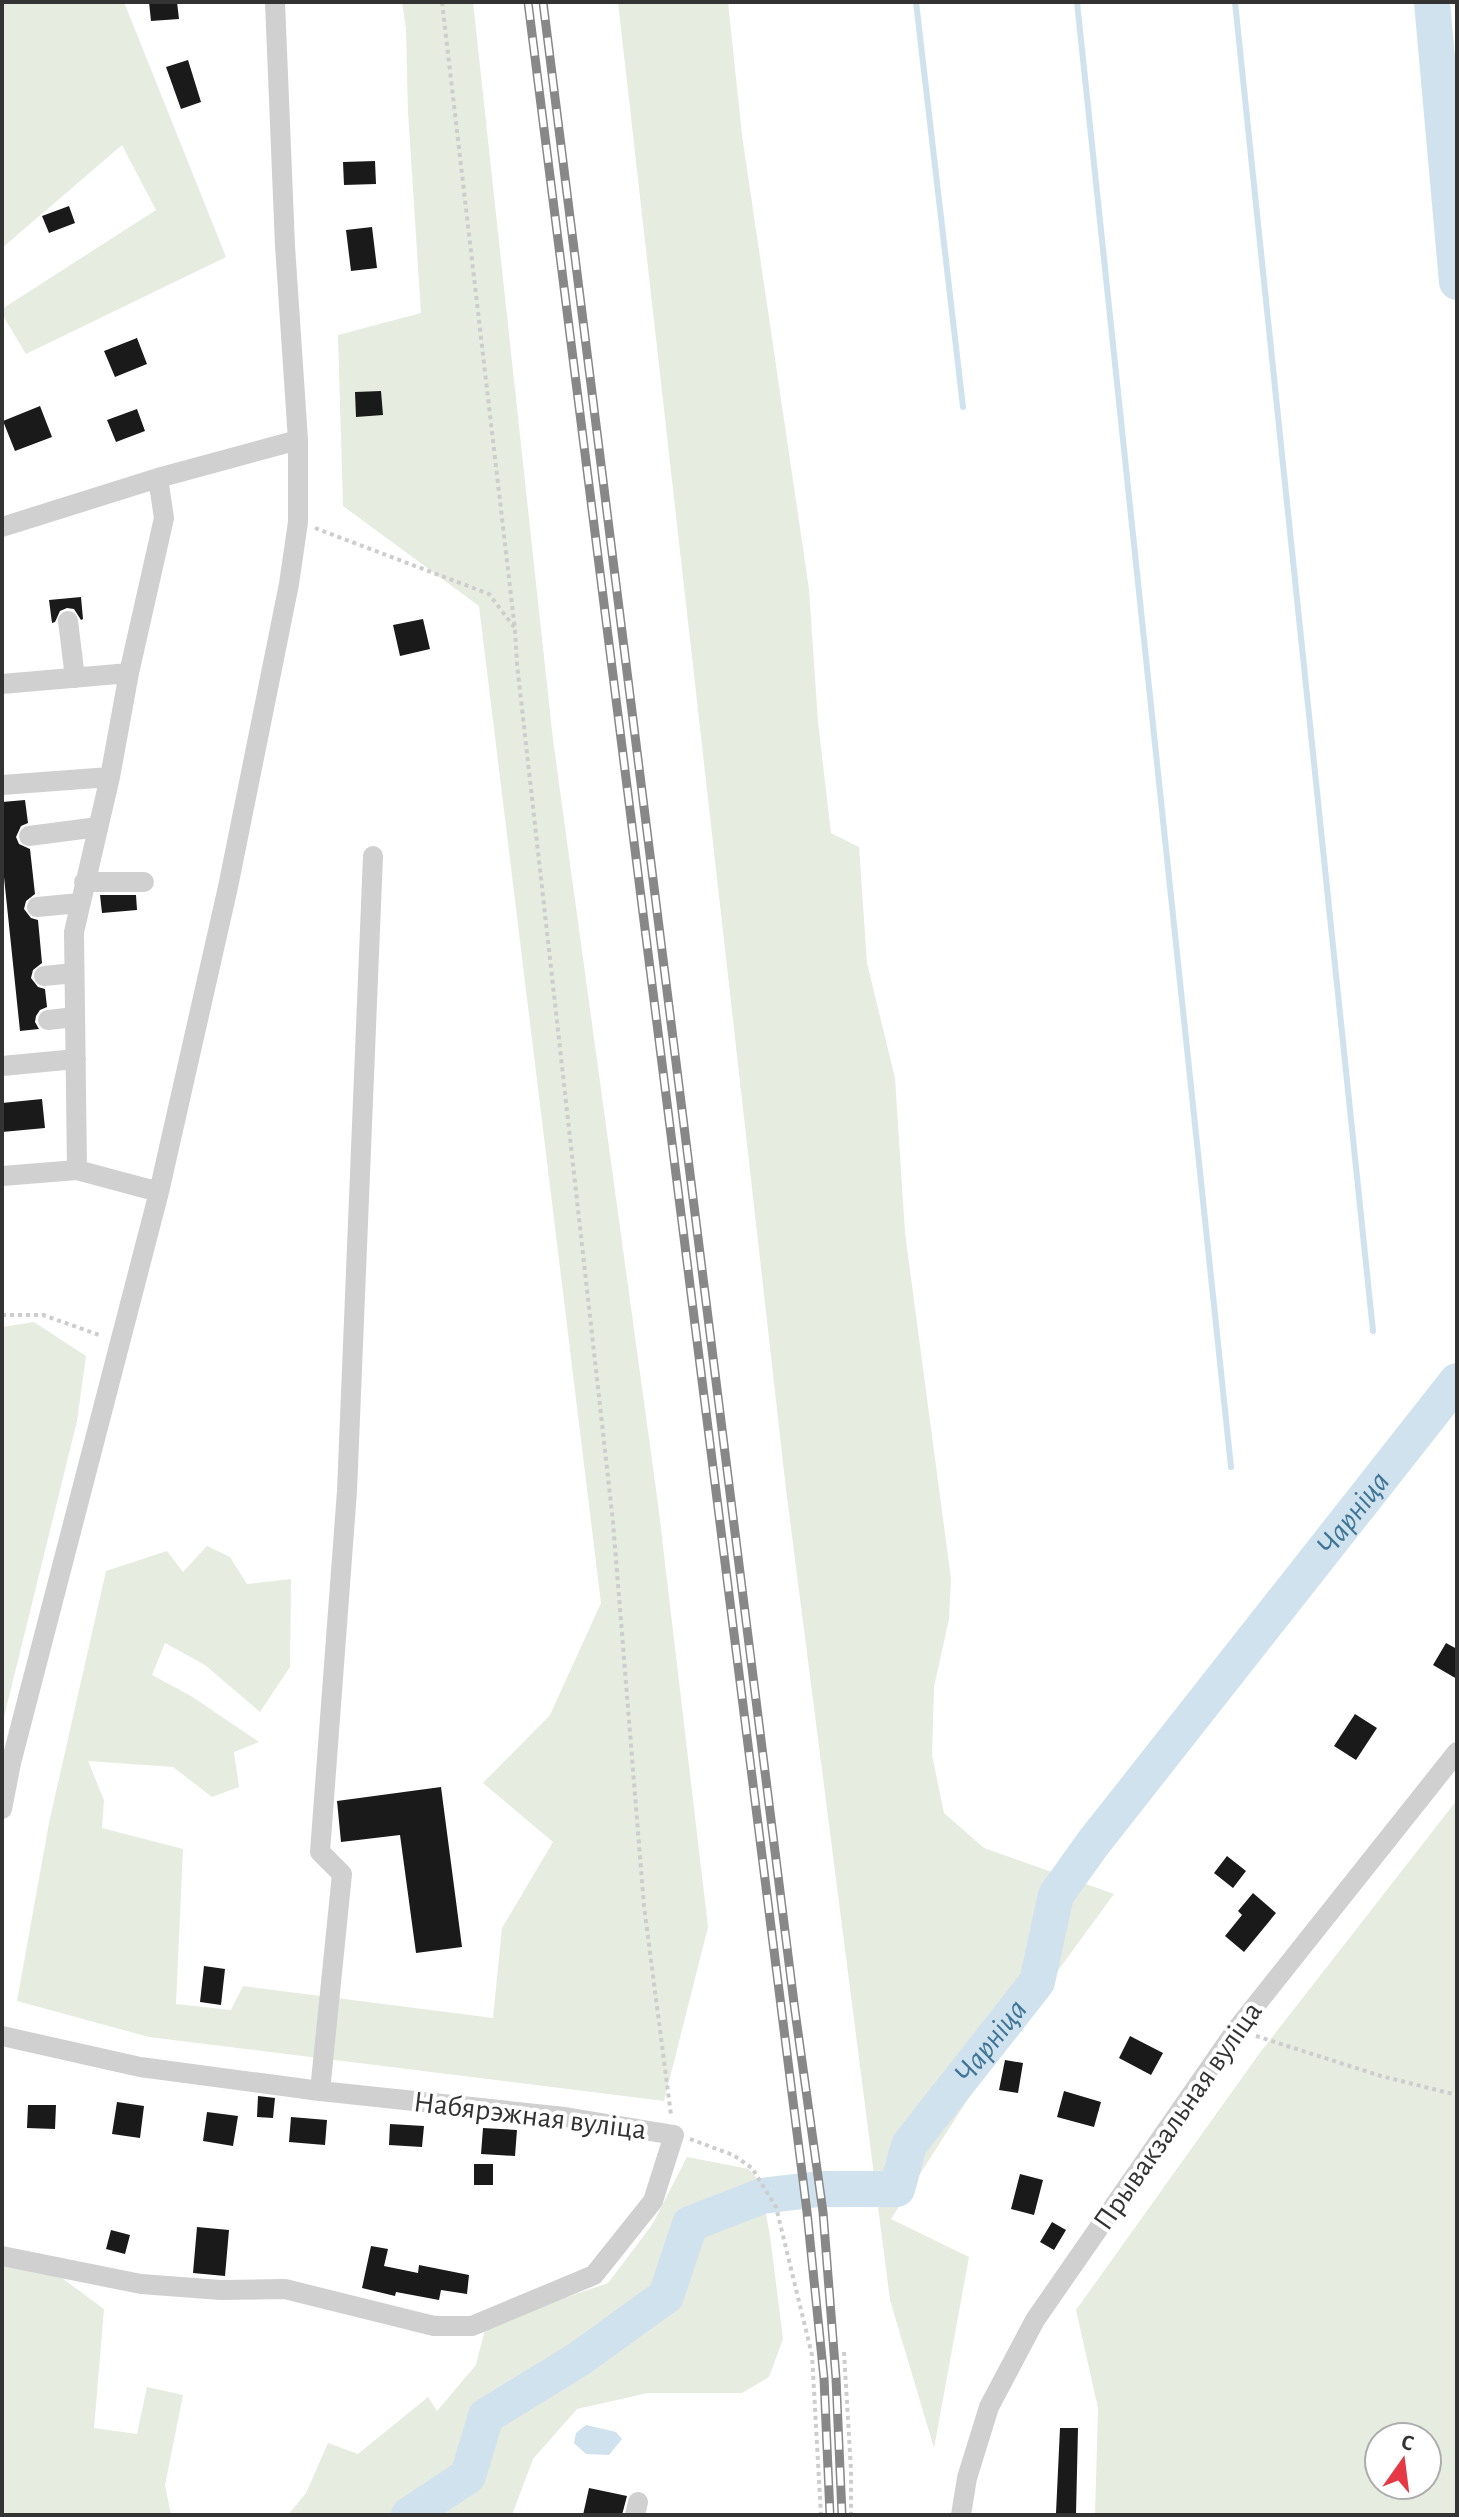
<svg xmlns="http://www.w3.org/2000/svg" width="1459" height="2517" viewBox="0 0 1459 2517" font-family="'Alegreya Sans',sans-serif">
<style>
.green{fill:#e6ecdf;fill-rule:evenodd}
.water{fill:#cfe2ee}
.lines{fill:none;stroke-linecap:round;stroke-linejoin:round}
.stream{stroke:#cfe2ee;stroke-width:6}
.river{stroke:#cfe2ee;stroke-width:36}
.building{fill:#1a1a1a}
.path{stroke:#cdcdcd;stroke-width:4;stroke-dasharray:4 4;stroke-linecap:butt}
.minor{stroke:#d0d0d0;stroke-width:20}
.rail-casing{stroke:#888;stroke-width:9}
.rail{stroke:#fff;stroke-width:6;stroke-dasharray:18;stroke-linecap:butt}
.labels{text-anchor:middle;dominant-baseline:central;stroke-width:8;stroke-linejoin:round;paint-order:stroke}
.street-label{font-size:30px;fill:#333;stroke:#fff}
.water-label{font-size:32px;font-style:italic;fill:#3f7597;stroke:#fff}
</style>
<rect width="100%" height="100%" fill="#fff"/>
<path class="green" d="M2,2H124L226,257L26,354L2,314V309L156,210L122,145L2,248Z
M402,2H473L553,740L658,1504L708,1927L664,2101L149,2037L17,2001L49,1823L106,1571L167,1551L183,1572L207,1546L230,1557L247,1584L291,1579L290,1667L260,1712L205,1665L165,1643L152,1675L191,1696L259,1742L234,1752L239,1787L212,1797L173,1767L88,1761L104,1800L102,1828L183,1849L176,2004L231,2010L243,1986L493,2018L502,1928L553,1842L483,1783L550,1715L601,1603L479,606L343,506L338,335L421,313L408,112L406,29Z
M618,2H728L742,135L809,589L818,722L831,833L859,847L867,963L895,1078L905,1233L951,1579L949,1619L934,1687L932,1755L944,1813L984,1848L1114,1894L997,2054L891,2219L969,2257L934,2448L890,2300L786,1489Z
M34,1322L86,1356L77,1421L2,1725V1327Z
M1457,1800V2515H1095L1098,2408L1076,2310L1259,2054ZM1427,2437V2485H1379V2437Z
M687,2157L749,2169L760,2182L770,2236L783,2339L769,2377L742,2393H648L577,2409L533,2459L512,2515H288L306,2493L328,2443L358,2454L428,2397L437,2411L476,2365L486,2325L608,2283L652,2225Z
M2,2264L55,2273L104,2309L94,2428L137,2434L147,2387L183,2395L165,2485L171,2515H2Z"/>
<path class="water" d="M586,2425L616,2432L622,2439L609,2455L586,2454L574,2443L576,2433Z"/>
<g class="lines">
<path class="stream" d="M916,2L963,407
M1077,2L1231,1467
M1235,2L1373,1331"/>
<g class="river">
<path d="M1432,2L1457,282"/>
<path id="s1" d="M409,2515L468,2476L486,2416L579,2359L666,2296L690,2224L762,2196L819,2189H897L909,2145L1037,1982L1056,1895L1094,1842L1457,1381"/>
</g>
</g>
<path class="building" d="M149,2H177L179,19L151,21Z
M188,60L201,102L181,109L166,67Z
M375,161L376,184L344,185L343,162Z
M69,206L75,223L49,233L42,216Z
M372,227L377,268L351,271L346,230Z
M137,338L147,364L115,377L104,351Z
M381,391L383,415L356,417L355,392Z
M40,406L52,437L15,451L3,421Z
M137,409L145,431L116,442L107,420Z
M81,597L83,619L81,620L74,609L67,608L60,611L55,622L52,623L49,600Z
M423,619L430,649L400,656L393,625Z
M25,800L28,823L21,826L16,837L19,844L30,849L35,894L26,901L24,909L31,918L38,920L42,963L33,970L31,978L38,987L45,989L47,1007L40,1010L36,1016L35,1022L39,1029L20,1031L2,858V802Z
M100,895H136L137,910L102,913Z
M42,1099L45,1128L2,1132V1103Z
M1446,1643L1457,1649V1679L1433,1665Z
M1355,1714L1377,1728L1356,1760L1334,1746Z
M441,1787L462,1947L416,1953L400,1835L341,1842L337,1801Z
M1227,1856L1246,1871L1233,1888L1214,1873Z
M1253,1893L1276,1913L1244,1952L1225,1936L1242,1915L1238,1911Z
M204,1966L225,1969L221,2005L200,2002Z
M1130,2036L1163,2053L1151,2075L1119,2058Z
M1005,2060L1023,2063L1018,2093L999,2090Z
M1064,2091L1101,2102L1094,2127L1057,2117Z
M258,2096L275,2098L273,2118L257,2117Z
M117,2102L144,2106L140,2138L112,2134Z
M28,2105H56L55,2129L27,2128Z
M207,2112L238,2116L233,2146L203,2141Z
M291,2117L327,2120L325,2145L289,2142Z
M390,2124L424,2126L422,2147L389,2145Z
M483,2128L517,2130L515,2156L481,2154Z
M474,2164H493V2185H474Z
M1020,2174L1043,2180L1034,2215L1011,2209Z
M1052,2222L1066,2230L1054,2250L1040,2242Z
M197,2227L229,2230L225,2276L193,2273Z
M111,2230L130,2235L125,2254L106,2249Z
M371,2246L388,2249L384,2266L418,2273L419,2265L469,2275L467,2294L441,2290L439,2300L396,2292L395,2296L362,2288Z
M1060,2428H1078L1076,2514L1056,2513Z
M589,2488L627,2496L622,2515H583Z"/>
<g class="lines">
<path class="path" d="M442,2L515,630L517,664L613,1522L644,1906L671,2115
M315,528L489,594L514,627
M2,1315H43L102,1336
M1256,2036L1381,2076L1457,2095
M690,2139L733,2155L752,2168L776,2207L812,2355L821,2515
M844,2352L851,2470V2515"/>
<path class="minor" d="M2,527L158,478
M68,621L75,678
M2,684L129,673
M2,785L110,777
M29,836L98,827
M84,882H144
M37,907L80,903
M44,976L74,973
M48,1020L75,1017
M2,1066L76,1059
M77,1170L74,932L110,777L129,673L164,518L158,478L298,440
M2,1176L77,1170L159,1192
M2,1809L11,1763L159,1192L228,887L289,584L298,522V440L285,246L275,2
M2,2036L140,2067L320,2091L565,2117L674,2135L653,2201L594,2275L472,2326H434L285,2289L221,2290L141,2284L2,2256
M320,2091L342,1874L320,1852L347,1491L373,856
M635,2515L638,2502
M961,2515L967,2478L989,2407L1035,2320L1236,2030L1457,1752"/>
<defs>
<path id="rail" d="M528,2L807,2212L824,2378L830,2515
M543,2L795,2011L823,2212L836,2378L842,2515"/>
</defs>
<use href="#rail" class="rail-casing"/>
<use href="#rail" class="rail"/>
</g>
<g class="labels">
<g class="street-label">
<text transform="translate(530 2116) rotate(7)">Набярэжная вуліца</text>
<text transform="translate(1178 2116) rotate(-55)">Прывакзальная вуліца</text>
</g>
<g class="water-label">
<text stroke="none"><textPath href="#s1" startOffset="1464">Чарніца</textPath></text>
<text stroke="none"><textPath href="#s1" startOffset="816">Чарніца</textPath></text>
</g>
</g>
<rect width="1459" height="2517" fill="none" stroke="#333333" stroke-width="8"/>
<g transform="translate(1403 2461) rotate(14)"><circle r="38" fill="#ffffff" stroke="#adadad" stroke-width="2"/>
<path d="M0-6L14 30L0 20L-14 30Z" fill="#e63946"/>
<text y="-12" font-size="22" font-weight="bold" text-anchor="middle" fill="#333333">С</text>
</g>
</svg>
